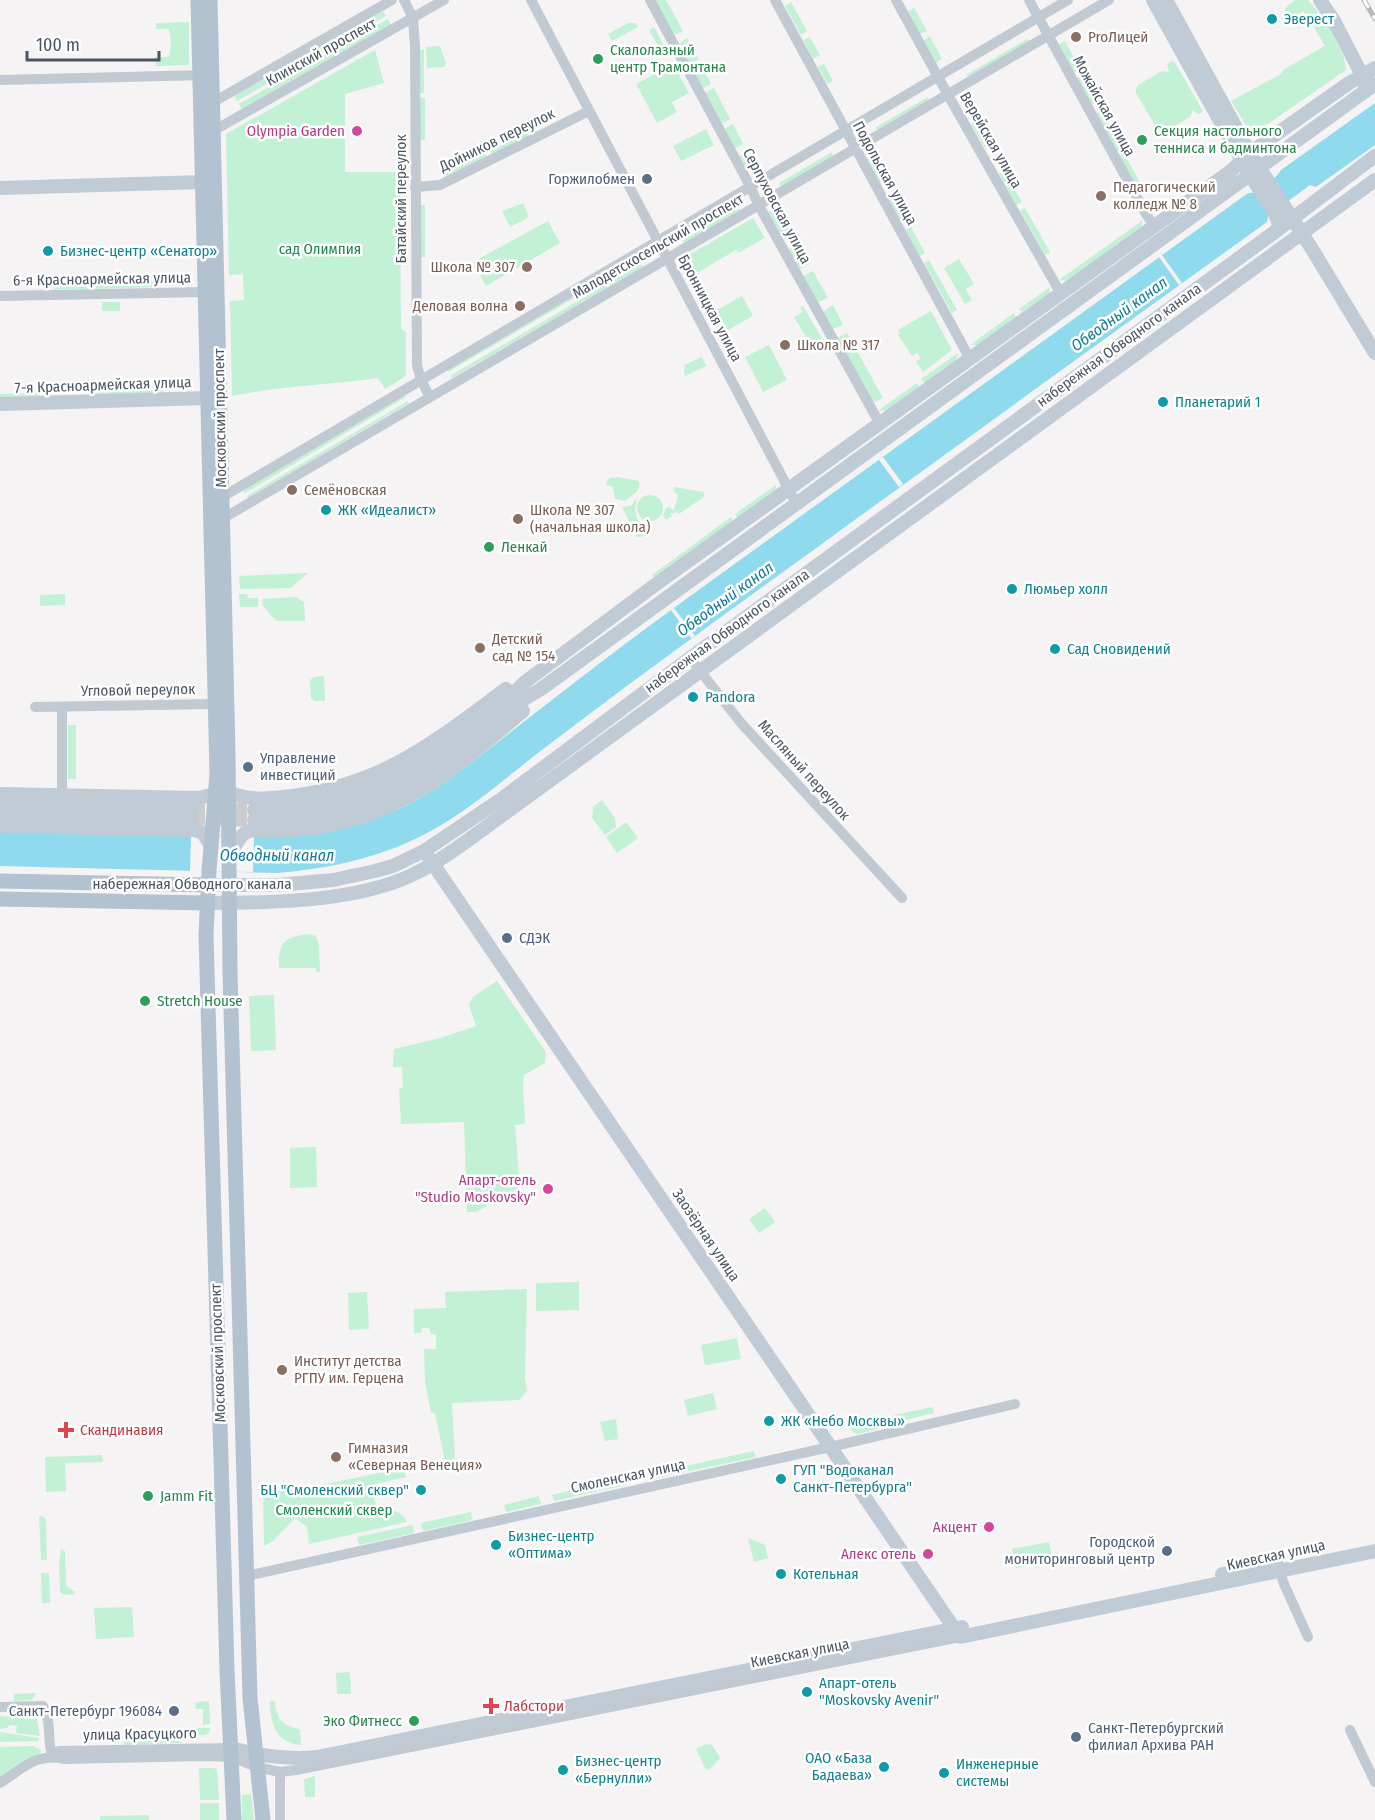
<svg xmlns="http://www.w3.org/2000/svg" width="1375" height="1820" viewBox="0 0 1375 1820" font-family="'Fira Sans Condensed',sans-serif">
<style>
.green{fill:#c3f1d5}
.water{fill:#90daee}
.pier{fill:#f5f3f3}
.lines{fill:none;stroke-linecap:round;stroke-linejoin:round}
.secondary-tunnel{stroke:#caccce;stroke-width:14;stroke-dasharray:14 7;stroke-linecap:butt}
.street{stroke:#c1cad2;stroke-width:10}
.secondary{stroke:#c1cbd6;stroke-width:14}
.primary{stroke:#b3c2d1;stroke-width:15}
.rail-casing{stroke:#b5b8bd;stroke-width:5}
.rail{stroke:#fff;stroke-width:3;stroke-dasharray:9;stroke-linecap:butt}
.culture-dot{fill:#0f9aa8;stroke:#fff;stroke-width:2}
.education-dot{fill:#8d6e63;stroke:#fff;stroke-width:2}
.leisure-dot{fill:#2e9e5b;stroke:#fff;stroke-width:2}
.hotel-dot{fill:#d1479c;stroke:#fff;stroke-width:2}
.service-dot{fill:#5c6f8a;stroke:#fff;stroke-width:2}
.health-dot{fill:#e0444e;stroke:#fff;stroke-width:2}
.labels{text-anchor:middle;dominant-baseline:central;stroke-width:5;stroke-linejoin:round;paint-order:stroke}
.culture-label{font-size:15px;fill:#0d838f;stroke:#fff;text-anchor:start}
.education-label{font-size:15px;fill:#785e54;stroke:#fff;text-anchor:start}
.leisure-label{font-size:15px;fill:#27864d;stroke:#fff;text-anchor:start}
.street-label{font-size:15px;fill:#4a5661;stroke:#fff}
.hotel-label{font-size:15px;fill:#b23c85;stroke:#fff;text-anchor:end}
.service-label{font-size:15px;fill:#4e5e75;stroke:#fff;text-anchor:end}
.park-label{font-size:15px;fill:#17864f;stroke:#fff}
.health-label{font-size:15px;fill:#be3a42;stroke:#fff;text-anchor:start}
.water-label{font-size:16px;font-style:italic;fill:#0c7c9b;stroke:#fff}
</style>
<rect width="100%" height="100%" fill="#f5f3f3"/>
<path class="green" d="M655,0H666L683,31L674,35Z
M1295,0H1308L1328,24L1344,57L1346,70L1259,130L1250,132L1231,101L1281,74L1283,70L1325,46L1304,11L1289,20L1285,13V8Z
M791,2L807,31L801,35L785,6Z
M914,8L927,31L920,34L908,11Z
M383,11L386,16L237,101L234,96Z
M388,19L391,25L242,109L239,104Z
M189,22V65L156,66L155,57H169L171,42L169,29H156V23Z
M628,23H635L638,27L612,41L608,34Z
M654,27L669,55L664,57L649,30Z
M930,36L942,59L936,63L924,40Z
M810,37L820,55L813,59L803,40Z
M687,38L699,60L690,64L679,44Z
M1027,39L1029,42L968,77L966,75Z
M1065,41L1080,69L1074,73L1059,44Z
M440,46L446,64L444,67L427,68L426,47Z
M375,50L384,83L345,94V172H406L407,174V196L400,197L401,329L406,332V374L403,378L385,389L378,378C329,385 280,386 232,396L230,301L244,300L243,274L229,275L226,134Z
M419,50H424V93H420Z
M1172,61H1174L1203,111L1201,113L1197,114L1193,110L1190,117L1163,133L1157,129L1136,93V89L1138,85L1160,72L1164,71L1169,72L1167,64Z
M673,64L689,93L672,102L677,112L657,123L636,84Z
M824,64L833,81L827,84L818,67Z
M702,66L711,84L703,88L694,72Z
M1082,75L1097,101L1091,105L1076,78Z
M714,88L730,119L723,123L721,121L705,93Z
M928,97L929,100L877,130L876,127Z
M420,98H425V140H420Z
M1101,111L1145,192L1140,194L1096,113Z
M977,121L990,145L985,148L971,124Z
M733,124L743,144L735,148L726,131V128Z
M706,129L714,145L681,161L673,146Z
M527,132L529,136L492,155L490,151Z
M747,151L755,166L747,170L740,156Z
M832,152L833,156L781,187L779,183Z
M485,153L486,157L444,178L442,174Z
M872,156L885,180L880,183L866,159Z
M1004,171L1022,202L1016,205L999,174Z
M893,193L907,220L902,223L887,196Z
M523,203L529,217L510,227L502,211Z
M420,205H425V257H420Z
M777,207L792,233L782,237L768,212Z
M738,208L740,210L684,243L682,240Z
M1025,208L1050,252L1045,255L1020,211Z
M753,218L765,238L738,253L736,250L690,277L680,260Z
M1143,220L1141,227L1067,281L1059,280Z
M548,221L560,243L486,286L473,262Z
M911,227L925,253L920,256L906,230Z
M797,243L809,264L802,268H799L789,250L790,247Z
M638,257L639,260L448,372L447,370Z
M959,259L974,284L966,289L972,300L965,304L944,268Z
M929,260L957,310L952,313L924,263Z
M641,264L643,267L452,378L450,376Z
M813,271L828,298L818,302L804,277L805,275Z
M156,282V287L96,289V283Z
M87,283V289H54V284Z
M1050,287L1049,294L1022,312L1019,309Z
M742,296L753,316L721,334L710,314Z
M102,302H120V311H102Z
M833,305L843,325L833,329L823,312Z
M803,306L825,344L821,346L818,341L811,345L794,317L803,312L800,307Z
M931,311L952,350L923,372L916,362L921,358L917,353L912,356L898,335L900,333L898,330Z
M1014,313L1016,318L995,333L994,332V333L978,345H970Z
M847,333L883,398L873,403L837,338Z
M769,345L787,380L763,392L745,357Z
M958,353L956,361L925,383L921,379Z
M702,357L706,366L685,376L684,372L685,365Z
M917,383L919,387L886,411L879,410Z
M163,390L164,395L93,397V392Z
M40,393V399H0V394Z
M404,395L406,397L245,493L243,490Z
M408,401L409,403L248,498L247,496Z
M618,477L639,481C642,492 632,494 625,501L615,499L613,487L607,485L606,482L610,478Z
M776,485V490L738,518L735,514Z
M675,487L703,492L705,496L679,514L675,511L674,514L673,513H671L672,516L666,520L663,516L666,508L669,507L674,510L678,495L673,490Z
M637 508a13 13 0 1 1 26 0a13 13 0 1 1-26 0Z
M637,498L635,510L639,525L644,528L642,537H637L622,507L631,506Z
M731,517L733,521L654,578L652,575Z
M308,573L291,588L240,589L239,576Z
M65,594V605L40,606V595Z
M239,594H247L248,598H258V607H240Z
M296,597L304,602L305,621H276L263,606L262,599Z
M324,676L325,701H314L311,698L310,680L314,677Z
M68,725H76V779H68Z
M602,800L615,818L616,827L605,835L592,818L593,807Z
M626,822L638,838L617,853L606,837Z
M308,934L316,936L319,945L320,972H316V968H279C278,943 284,937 308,934Z
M497,981L546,1052L545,1063L524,1075L523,1085L525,1124L515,1125L520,1187L476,1212H467L464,1122L401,1124L399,1089L403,1088L402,1067H393L394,1049L440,1038L476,1026L469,1005L473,997Z
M274,995L276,1050L251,1051L249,996Z
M316,1147L317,1187L290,1188V1148Z
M765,1208L775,1222L759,1233L749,1219Z
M579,1282V1310L536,1311V1283Z
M527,1289L525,1377L527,1391L519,1400L452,1403L455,1459L445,1461L435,1413L431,1412L425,1383L424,1349H436V1335L431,1334L429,1328H422L421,1333H414V1309L446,1308L445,1292Z
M367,1292L369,1329L349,1330L348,1293Z
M737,1338L741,1359L705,1365L701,1345Z
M713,1393L717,1409L688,1416L684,1400Z
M932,1407L934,1413L889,1424L887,1427L857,1434L845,1426Z
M616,1419L618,1439L605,1441L600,1422Z
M754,1451L756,1457L652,1479L648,1474Z
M102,1455L103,1462L65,1463L66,1491L46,1492L45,1457Z
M404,1468L406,1477L372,1485L376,1506C388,1508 402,1510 407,1522L309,1544L307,1527L295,1518L273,1541L264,1546L263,1490L300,1489Z
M622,1478L626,1485L554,1501L552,1495Z
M539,1496L541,1504L506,1512L504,1505Z
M471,1512L472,1520L423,1531L421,1523Z
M39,1516L44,1517L46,1520L47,1560H41Z
M413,1525L414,1533L359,1545L357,1537Z
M748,1538L765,1545L768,1558L754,1562Z
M1049,1542L1053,1561L1016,1568L1012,1549Z
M61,1549L65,1551L66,1586L75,1592L74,1595L63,1594L60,1592L59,1564Z
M41,1573H49L50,1603H42Z
M132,1607L134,1637L96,1639L94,1608Z
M350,1672L351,1694H337L336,1673Z
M36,1693L32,1700L14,1701V1694Z
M209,1701L210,1724L203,1725V1709H195L196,1702Z
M270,1701H275C276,1719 282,1726 300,1729L301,1745C274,1742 271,1724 270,1701Z
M0,1716L37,1719L40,1736L16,1733L17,1726L9,1725L8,1728L0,1729Z
M187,1728H210L209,1733L205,1735L187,1736Z
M0,1732L39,1738V1741L0,1742Z
M181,1740V1743L124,1745V1741Z
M706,1744L712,1745L720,1758L709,1770L705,1768L696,1749Z
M33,1746L41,1750V1753L0,1779V1747Z
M199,1768H214L217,1770L219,1800H200Z
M315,1776V1797H305L304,1779Z
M251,1794L254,1820H242V1795Z
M200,1803H219V1820H200Z
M149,1815V1820H100V1816Z"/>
<path class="water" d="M1375,103V145L1316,187L1310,185L1268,216L1267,222C1067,366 868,510 669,655C623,688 579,722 534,756C495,787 457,820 411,841C369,860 323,869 278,873L0,866V832L270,837L397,810C443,788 481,755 521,724C571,685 620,647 671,610L1248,193C1260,194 1276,178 1281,170Z"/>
<path class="pier" d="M1162,255L1182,283L1179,285L1159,257Z
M883,457L903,484L899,487L879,460Z
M674,608L695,636L691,638L671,610Z
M191,836L254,837L253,872L190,871Z"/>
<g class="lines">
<path class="secondary-tunnel" d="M191,809L254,810
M191,818L254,820"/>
<path class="street" d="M404,0L413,18L415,46L417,365L421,380L430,397
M531,0L796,503
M650,0L750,186L758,204L880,424
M775,0L970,359
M896,0L948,95L1061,294
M1029,0L1146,214L1154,226
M0,80L205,75
M210,104L392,0
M213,131L444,0
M415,187L440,185L589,111
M0,296L205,292
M217,500L1068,0
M222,519L1109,0
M690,658L741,723L902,898
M35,707L215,704
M62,796V707
M1278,1566L1284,1584L1308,1637
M247,1576L830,1447L1015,1404
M0,1707L43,1706C52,1723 47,1738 52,1756
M1350,1730L1375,1782
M52,1756L59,1751L231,1748
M0,1783C22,1769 37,1752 64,1759L203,1756L232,1757L257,1767L280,1772L296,1770L960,1637
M280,1820V1772"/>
<path class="secondary" d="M1153,0L1250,175L1274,212L1278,221L1279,229
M1166,0L1250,153L1312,249L1375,353
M1320,0L1334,21L1362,75L1364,83
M0,188L203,182
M0,404L208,398
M229,792C248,801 270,799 292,796C384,784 434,742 506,689
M0,794L198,798L215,794
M0,805L191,809
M254,810C307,808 358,800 404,775C443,753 477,723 511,696L525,682L655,585L1231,171L1250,153L1268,140L1349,83L1375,68
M0,815L191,818
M254,820C313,819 372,808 422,776C459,752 492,724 526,698L541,689L1375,84
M0,826L195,830L203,833L211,846
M229,855C234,848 239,837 245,833C252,828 265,831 273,831C302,831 331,826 358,818C422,798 473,754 523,711
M429,858L960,1637L1375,1551
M208,885H278L333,880L375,871L393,866L424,851L500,800L690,658L1272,234L1375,156
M207,903C270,903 355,902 412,875C433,865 452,852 471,838L1375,180
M1222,1574L1276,1563
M231,1748C260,1756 287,1760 317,1757L962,1627"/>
<path class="primary" d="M198,0L217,774L209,871L206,935L227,1670L234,1820
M210,0L228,752L230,972L250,1698L263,1820
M0,881L208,885
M0,899L207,903"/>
<defs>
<path id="rail" d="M1364,0L1375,19"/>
</defs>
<use href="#rail" class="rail-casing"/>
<use href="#rail" class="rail"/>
</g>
<g class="culture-dot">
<circle cx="1272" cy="19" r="6"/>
<circle cx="48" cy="251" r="6"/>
<circle cx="1163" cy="402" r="6"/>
<circle cx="326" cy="510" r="6"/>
<circle cx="1012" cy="589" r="6"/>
<circle cx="1055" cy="649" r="6"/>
<circle cx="693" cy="697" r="6"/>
<circle cx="769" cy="1421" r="6"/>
<circle cx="781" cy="1479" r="6"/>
<circle cx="421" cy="1490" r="6"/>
<circle cx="496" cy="1545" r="6"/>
<circle cx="781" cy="1574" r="6"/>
<circle cx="807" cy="1692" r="6"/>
<circle cx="884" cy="1767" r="6"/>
<circle cx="563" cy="1770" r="6"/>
<circle cx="944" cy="1773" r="6"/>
</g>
<g class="education-dot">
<circle cx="1076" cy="37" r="6"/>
<circle cx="1101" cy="196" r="6"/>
<circle cx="527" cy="267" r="6"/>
<circle cx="520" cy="306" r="6"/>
<circle cx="785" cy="345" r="6"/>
<circle cx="292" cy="490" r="6"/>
<circle cx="518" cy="519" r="6"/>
<circle cx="480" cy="648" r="6"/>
<circle cx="282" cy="1370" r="6"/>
<circle cx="336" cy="1457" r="6"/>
</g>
<g class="leisure-dot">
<circle cx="598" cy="59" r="6"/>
<circle cx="1142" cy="140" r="6"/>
<circle cx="489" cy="547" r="6"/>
<circle cx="145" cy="1001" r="6"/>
<circle cx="148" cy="1496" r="6"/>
<circle cx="414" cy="1721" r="6"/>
</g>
<g class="hotel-dot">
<circle cx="357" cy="131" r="6"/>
<circle cx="548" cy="1189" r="6"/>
<circle cx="989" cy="1527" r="6"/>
<circle cx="928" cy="1554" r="6"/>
</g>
<g class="service-dot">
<circle cx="647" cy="179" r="6"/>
<circle cx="248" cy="767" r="6"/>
<circle cx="507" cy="938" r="6"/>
<circle cx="1167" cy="1551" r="6"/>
<circle cx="174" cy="1711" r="6"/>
<circle cx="1076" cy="1737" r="6"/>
</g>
<g class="health-dot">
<path d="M63 1421h6v6h6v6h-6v6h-6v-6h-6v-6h6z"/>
<path d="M488 1697h6v6h6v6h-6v6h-6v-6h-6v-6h6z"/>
</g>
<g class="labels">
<g class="culture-label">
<text x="1284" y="19">Эверест</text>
<text x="60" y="251">Бизнес-центр «Сенатор»</text>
<text x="1175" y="402">Планетарий 1</text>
<text x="338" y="510">ЖК «Идеалист»</text>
<text x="1024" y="589">Люмьер холл</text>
<text x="1067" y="649">Сад Сновидений</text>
<text x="705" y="697">Pandora</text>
<text x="781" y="1421">ЖК «Небо Москвы»</text>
<text x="793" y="1470">ГУП "Водоканал<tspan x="793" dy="17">Санкт-Петербурга"</tspan></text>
<text x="409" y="1490" text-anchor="end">БЦ "Смоленский сквер"</text>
<text x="508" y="1536">Бизнес-центр<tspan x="508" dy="17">«Оптима»</tspan></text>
<text x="793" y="1574">Котельная</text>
<text x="819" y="1683">Апарт-отель<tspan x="819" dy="17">"Moskovsky Avenir"</tspan></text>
<text x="872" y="1758" text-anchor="end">ОАО «База<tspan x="872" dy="17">Бадаева»</tspan></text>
<text x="575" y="1761">Бизнес-центр<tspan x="575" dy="17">«Бернулли»</tspan></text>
<text x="956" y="1764">Инженерные<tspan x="956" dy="17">системы</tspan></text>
</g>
<g class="education-label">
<text x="1088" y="37">ProЛицей</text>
<text x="1113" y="187">Педагогический<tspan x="1113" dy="17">колледж № 8</tspan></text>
<text x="515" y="267" text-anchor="end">Школа № 307</text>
<text x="508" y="306" text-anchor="end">Деловая волна</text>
<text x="797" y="345">Школа № 317</text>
<text x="304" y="490">Семёновская</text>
<text x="530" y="510">Школа № 307<tspan x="530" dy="17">(начальная школа)</tspan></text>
<text x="492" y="639">Детский<tspan x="492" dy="17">сад № 154</tspan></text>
<text x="294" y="1361">Институт детства<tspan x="294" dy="17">РГПУ им. Герцена</tspan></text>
<text x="348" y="1448">Гимназия<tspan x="348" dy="17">«Северная Венеция»</tspan></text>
</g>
<g class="leisure-label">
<text x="610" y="50">Скалолазный<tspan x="610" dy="17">центр Трамонтана</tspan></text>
<text x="1154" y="131">Секция настольного<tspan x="1154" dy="17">тенниса и бадминтона</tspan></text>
<text x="501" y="547">Ленкай</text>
<text x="157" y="1001">Stretch House</text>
<text x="160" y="1496">Jamm Fit</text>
<text x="402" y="1721" text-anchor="end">Эко Фитнесс</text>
</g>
<g class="street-label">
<text transform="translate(321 52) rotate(-29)">Клинский проспект</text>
<text transform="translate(1104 106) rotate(61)">Можайская улица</text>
<text transform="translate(497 140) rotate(-26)">Дойников переулок</text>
<text transform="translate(991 140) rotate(60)">Верейская улица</text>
<text transform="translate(885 173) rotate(61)">Подольская улица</text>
<text transform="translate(401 199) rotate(-90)">Батайский переулок</text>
<text transform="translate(777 206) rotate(62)">Серпуховская улица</text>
<text transform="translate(658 246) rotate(-30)">Малодетскосельский проспект</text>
<text transform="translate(102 279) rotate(-1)">6-я Красноармейская улица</text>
<text transform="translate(710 308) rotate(62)">Бронницкая улица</text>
<text transform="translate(1119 345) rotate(-36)">набережная Обводного канала</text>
<text transform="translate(103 385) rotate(-2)">7-я Красноармейская улица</text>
<text transform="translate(220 418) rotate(-91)">Московский проспект</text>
<text transform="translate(727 631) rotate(-36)">набережная Обводного канала</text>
<text transform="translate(138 690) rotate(-1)">Угловой переулок</text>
<text transform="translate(804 770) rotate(48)">Масляный переулок</text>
<text x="192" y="884">набережная Обводного канала</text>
<text transform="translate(706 1235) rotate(56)">Заозёрная улица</text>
<text transform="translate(218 1353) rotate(-92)">Московский проспект</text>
<text transform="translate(628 1476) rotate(-12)">Смоленская улица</text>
<text transform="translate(1276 1555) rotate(-12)">Киевская улица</text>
<text transform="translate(800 1653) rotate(-11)">Киевская улица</text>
<text transform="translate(140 1734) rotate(-1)">улица Красуцкого</text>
</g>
<g class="hotel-label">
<text x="345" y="131">Olympiа Garden</text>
<text x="536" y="1180">Апарт-отель<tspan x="536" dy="17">"Studio Moskovsky"</tspan></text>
<text x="977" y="1527">Акцент</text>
<text x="916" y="1554">Алекс отель</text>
</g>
<g class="service-label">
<text x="635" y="179">Горжилобмен</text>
<text x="260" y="758" text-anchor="start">Управление<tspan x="260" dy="17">инвестиций</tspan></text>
<text x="519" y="938" text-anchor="start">СДЭК</text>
<text x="1155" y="1542">Городской<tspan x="1155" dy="17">мониторинговый центр</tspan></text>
<text x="162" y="1711">Санкт-Петербург 196084</text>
<text x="1088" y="1728" text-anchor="start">Санкт-Петербургский<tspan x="1088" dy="17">филиал Архива РАН</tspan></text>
</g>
<g class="park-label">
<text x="320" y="249">сад Олимпия</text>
<text x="334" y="1510">Смоленский сквер</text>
</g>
<g class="health-label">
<text x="80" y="1430">Скандинавия</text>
<text x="504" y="1706">Лабстори</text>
</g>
<g class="water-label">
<text transform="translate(1119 314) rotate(-36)">Обводный канал</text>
<text transform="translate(725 599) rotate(-36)">Обводный канал</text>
<text x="277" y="855">Обводный канал</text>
</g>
</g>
<path d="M27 51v9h132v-9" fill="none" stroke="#4a5661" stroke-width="3"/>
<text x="36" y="51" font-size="18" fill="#4a5661" stroke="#ffffff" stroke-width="4.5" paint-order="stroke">100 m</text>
</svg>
